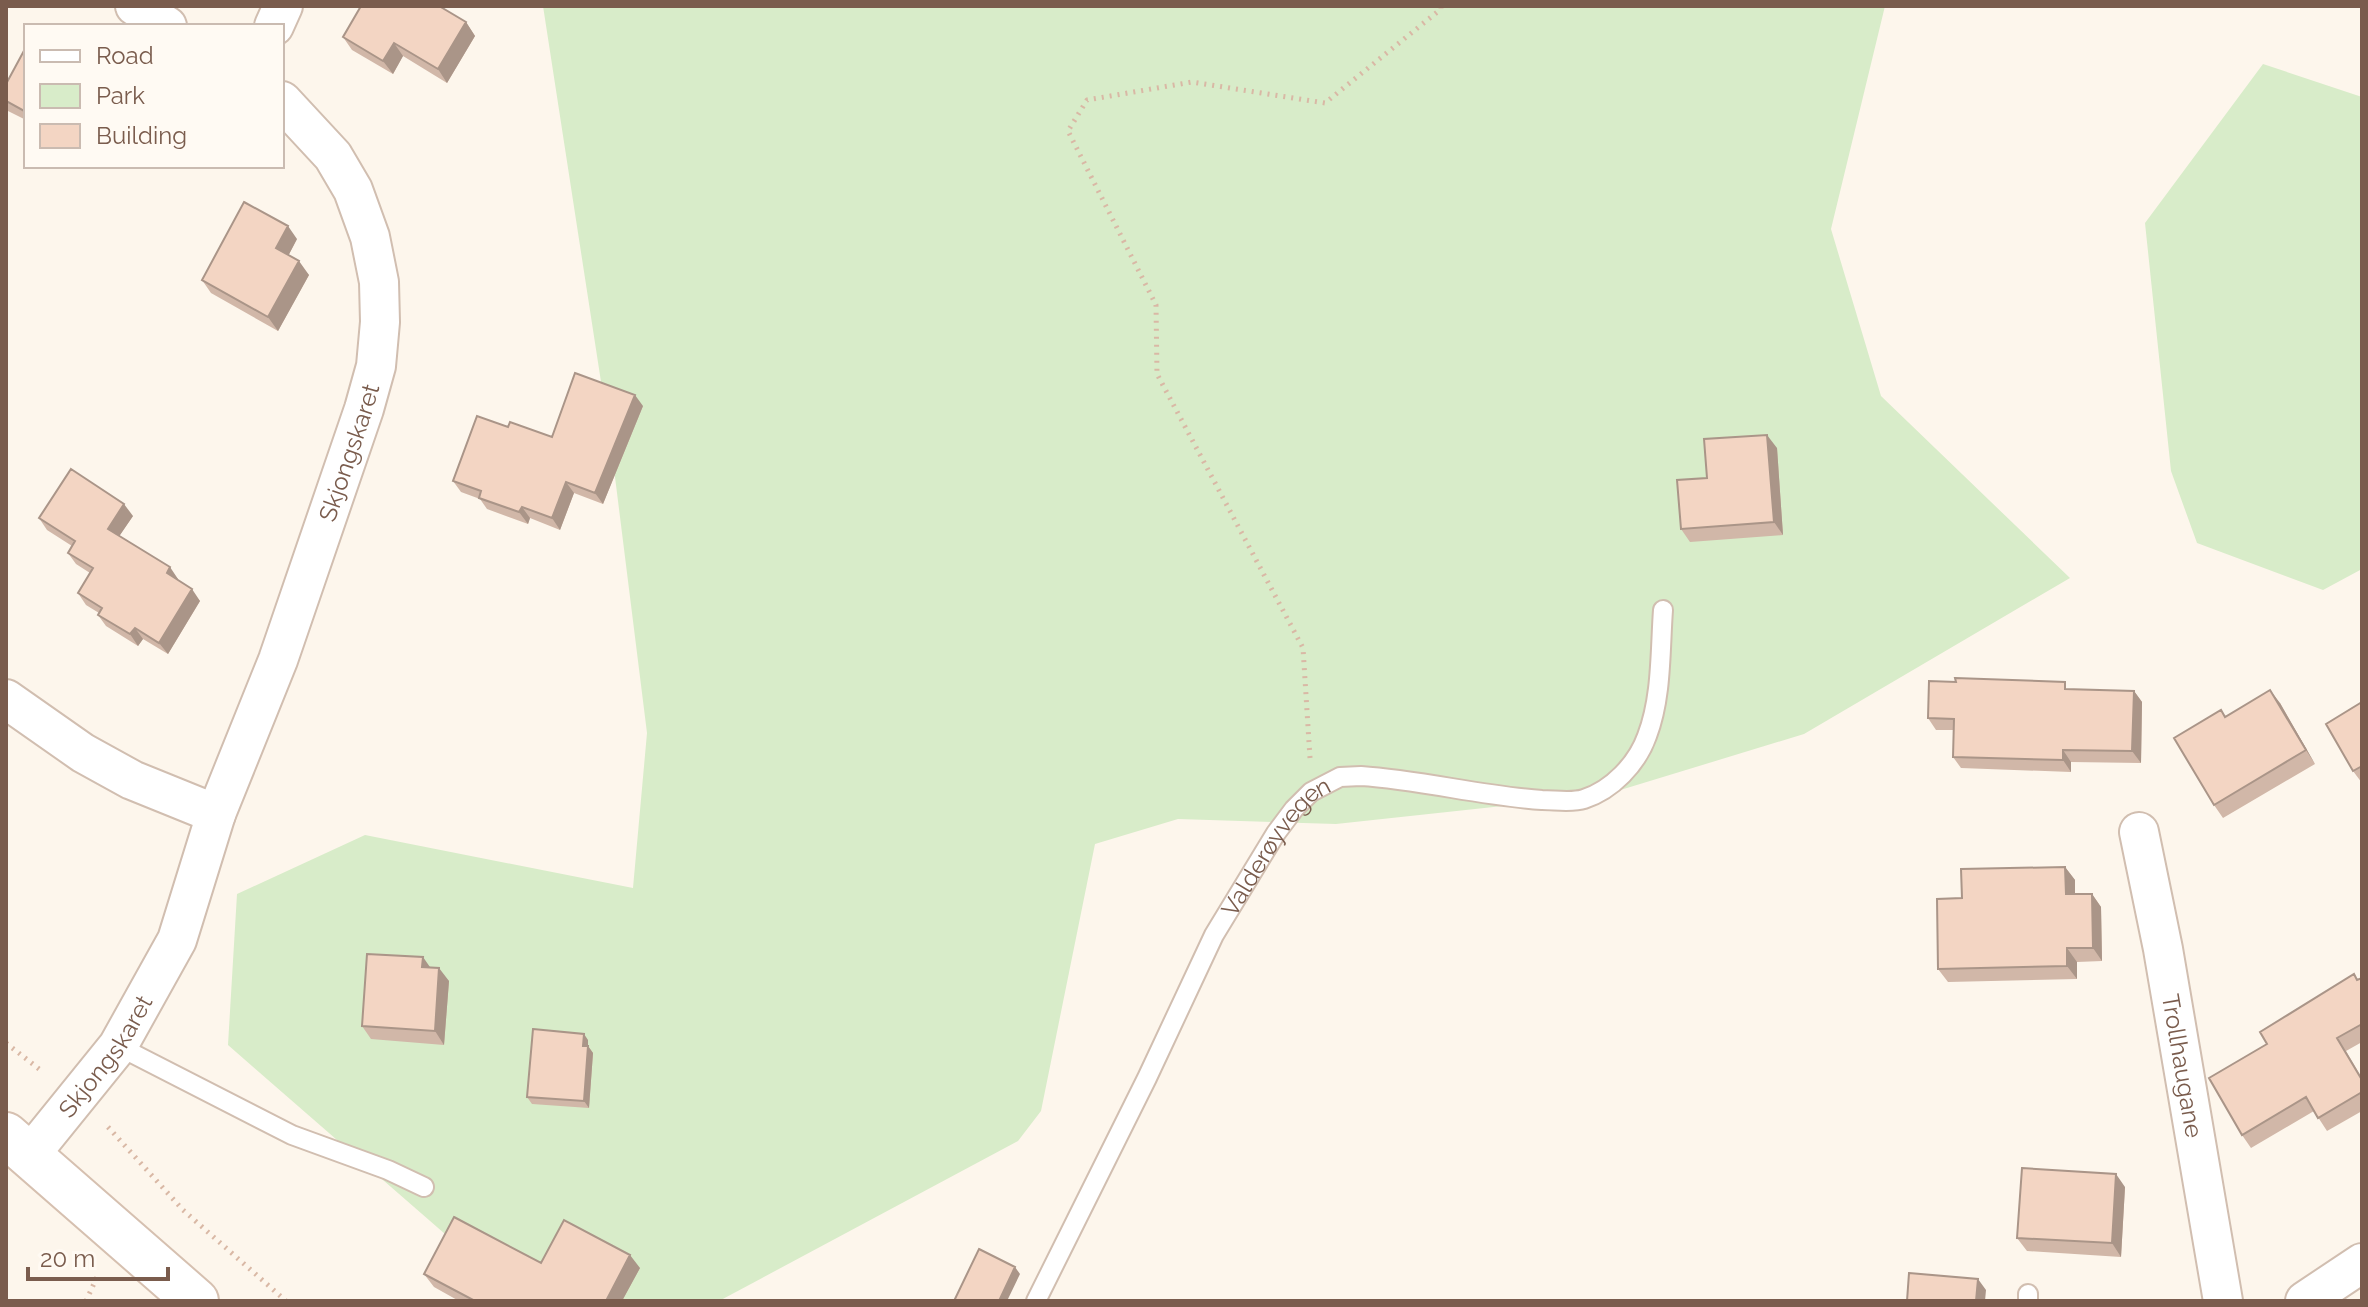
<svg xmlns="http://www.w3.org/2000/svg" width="2368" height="1307" viewBox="0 0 2368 1307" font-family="Raleway,sans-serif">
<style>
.green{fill:#d8ecc9}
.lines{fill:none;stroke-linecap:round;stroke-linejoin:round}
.service-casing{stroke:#d1beb0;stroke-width:22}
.minor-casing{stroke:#d1beb0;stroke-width:42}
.secondary-casing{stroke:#d6c0b0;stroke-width:48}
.path{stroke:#d9b8a5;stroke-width:5;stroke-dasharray:2 6;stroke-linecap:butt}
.service{stroke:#fff;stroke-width:18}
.minor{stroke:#fff;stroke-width:38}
.secondary{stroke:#fff;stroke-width:44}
.wall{fill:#d1b7a8}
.shaded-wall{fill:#aa9588}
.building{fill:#f3d5c3;stroke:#aa9588;stroke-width:2}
.labels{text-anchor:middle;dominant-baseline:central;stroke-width:6;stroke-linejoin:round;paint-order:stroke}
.street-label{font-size:24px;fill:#7a5c4d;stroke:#fffaf3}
</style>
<rect width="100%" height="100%" fill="#fdf6ec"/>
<path class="green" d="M543,6H1885L1831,229L1881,396L2070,578L1804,734L1604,795L1336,824L1178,819L1095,844L1041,1111L1018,1141L719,1301H522L228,1045L237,894L365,835L633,888L647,733L612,453Z
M2263,64L2362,97V569L2323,590L2197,543L2171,471L2145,223Z"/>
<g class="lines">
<defs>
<g id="service">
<path d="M118,1046L292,1135L388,1170L424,1187"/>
<path id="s1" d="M1036,1301L1147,1078L1214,935L1276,833L1294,809L1311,792L1340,777L1361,776C1422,780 1481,796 1542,800C1555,800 1572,803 1584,799C1612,790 1637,764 1647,736C1662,697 1660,651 1663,610"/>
<path d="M2028,1301V1294"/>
</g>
<g id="minor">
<path d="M135,6L167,26"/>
<path d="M274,26L283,6"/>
<path d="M6,699L83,753L132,780L216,814"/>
<path id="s2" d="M2139,832L2163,949L2223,1301"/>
<path id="s3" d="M29,1156L118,1046L177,940L216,814L278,660L364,409L376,366L380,322L379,282L370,237L353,190L333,156L282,101"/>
<path d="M2305,1301L2362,1263"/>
</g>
<path id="secondary" d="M6,1135L196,1301"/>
</defs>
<use href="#service" class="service-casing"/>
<use href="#minor" class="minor-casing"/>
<use href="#secondary" class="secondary-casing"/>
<path class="path" d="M1310,758L1303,648L1157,374L1156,305L1068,131L1087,100L1192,82L1325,103L1441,9V6
M6,1043L43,1072
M108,1127L183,1210L286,1301
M86,1301L97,1277"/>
<use href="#service" class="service"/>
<use href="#minor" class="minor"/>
<use href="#secondary" class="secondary"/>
</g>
<path class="wall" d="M466,22L475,36L447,83L403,56L393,74L352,50L343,37Z
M26,47V120L8,111L6,107V84Z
M297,239L288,256L309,275L278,331L211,293L202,280Z
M643,406L603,504L574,493L560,530L530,518L528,524L487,509L480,499L461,492L453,481L508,427L552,437Z
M1777,448L1783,535L1690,542L1681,529L1707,478Z
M133,516L119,536L178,579V580L200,601L168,654L143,639L138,646L106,626L98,615L99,613L86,605L78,593L90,573L76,564L68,553L72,546L47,530L39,518Z
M2070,689L2134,691L2142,702L2141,763L2071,762V772L1961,768L1953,757L1954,730H1936L1928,718Z
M2362,702V783L2353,771Z
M2280,703L2315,764L2223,818L2214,805L2225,716Z
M2065,867L2075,880V894H2092L2101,907L2102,961L2077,962V979L1948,982L1938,969L1962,898Z
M430,967L449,981L444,1045L371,1039L362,1026Z
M2362,978V1042L2346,1051L2362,1078V1111L2327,1131L2314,1111L2251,1148L2242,1135L2267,1044Z
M588,1040V1046L593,1053L589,1108L532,1104L527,1097Z
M2125,1187L2121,1257L2027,1251L2017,1238Z
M541,1263L640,1268L622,1301H459L434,1287L424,1274Z"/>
<path class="shaded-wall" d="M466,22L475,36L447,83L438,69Z
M394,43L403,56L393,74L383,61Z
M288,226L297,239L285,262L276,248Z
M299,261L309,275L278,331L268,317Z
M635,395L643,406L603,504L595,493Z
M1767,435L1777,448L1783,535L1774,522Z
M566,482L574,493L560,530L552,518Z
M124,504L133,516L116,541L108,529Z
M522,507L530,518L528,524L519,512Z
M170,567L178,579L175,585L167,573Z
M192,589L200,601L168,654L159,643Z
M135,628L143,639L138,646L130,634Z
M2270,690L2280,703L2315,764L2306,750Z
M2134,691L2142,702L2141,763L2132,751Z
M2063,750L2071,762V772L2063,760Z
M2065,867L2075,880V907L2066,894Z
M2092,894L2101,907L2102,961L2093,948Z
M2067,948L2077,962V979L2067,966Z
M423,957L432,970L422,967Z
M439,968L449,981L444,1045L435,1031Z
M584,1034L588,1040V1046L593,1053L589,1108L584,1101L583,1046Z
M2116,1174L2125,1187L2121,1257L2112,1243Z
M630,1255L640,1268L622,1301H606Z
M1015,1267L1020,1274L1007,1301H999Z
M1978,1279L1986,1290L1985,1301H1976Z"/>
<path class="building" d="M361,6H439L466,22L438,69L394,43L383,61L343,37Z
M26,47V112L6,101V84Z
M244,202L288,226L276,248L299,261L268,317L202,280Z
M575,373L635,395L595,493L566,482L552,518L522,507L519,512L479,498L481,491L453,481L477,416L508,427L510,422L552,437Z
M1767,435L1774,522L1681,529L1677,480L1707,478L1704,439Z
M71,469L124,504L108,529L170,567L167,573L192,589L159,643L135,628L130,634L98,615L102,608L78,593L93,568L68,553L75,541L39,518Z
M1955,678L2065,682V689L2134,691L2132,751L2063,750V760L1953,757L1954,719L1928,718L1929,681L1956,682Z
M2270,690L2306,750L2214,805L2174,738L2221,710L2225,717Z
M2362,702V766L2353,771L2326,724Z
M2065,867L2066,894H2092L2093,948H2067V966L1938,969L1937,899L1962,898L1961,869Z
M367,954L423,957L422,967L439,968L435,1031L362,1026Z
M2354,974L2357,980L2362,978V1024L2337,1038L2362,1080V1092L2318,1118L2306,1097L2242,1135L2209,1078L2267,1044L2260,1032Z
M533,1029L584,1034L583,1046H588L584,1101L527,1097Z
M2022,1168L2116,1174L2112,1243L2017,1238Z
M454,1217L541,1263L564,1220L630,1255L606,1301H475L424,1274Z
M979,1249L1015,1267L999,1301H954Z
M1909,1273L1978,1279L1976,1301H1907Z"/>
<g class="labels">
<g class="street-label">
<text stroke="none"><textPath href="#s3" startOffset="780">Skjongskaret</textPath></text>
<text stroke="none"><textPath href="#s1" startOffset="516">Valderøyvegen</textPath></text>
<text stroke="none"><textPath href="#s3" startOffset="126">Skjongskaret</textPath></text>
<text stroke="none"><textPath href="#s2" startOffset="238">Trollhaugane</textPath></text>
</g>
</g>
<rect width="2368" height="1307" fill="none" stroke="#7a5c4d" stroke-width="16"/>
<rect x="24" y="24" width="260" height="144" fill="#fffaf3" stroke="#cabbb1" stroke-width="2"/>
<rect x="40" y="50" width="40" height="12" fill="#ffffff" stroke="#cabbb1" stroke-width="2"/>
<text x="96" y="64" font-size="24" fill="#7a5c4d">Road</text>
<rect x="40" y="84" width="40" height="24" fill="#d8ecc9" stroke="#cabbb1" stroke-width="2"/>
<text x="96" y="104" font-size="24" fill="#7a5c4d">Park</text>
<rect x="40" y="124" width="40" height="24" fill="#f3d5c3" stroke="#cabbb1" stroke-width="2"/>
<text x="96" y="144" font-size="24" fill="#7a5c4d">Building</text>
<path d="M28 1267v12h140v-12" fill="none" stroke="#7a5c4d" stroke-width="4"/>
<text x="40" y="1267" font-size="24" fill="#7a5c4d" stroke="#fffaf3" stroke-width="6" paint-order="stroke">20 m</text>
</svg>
